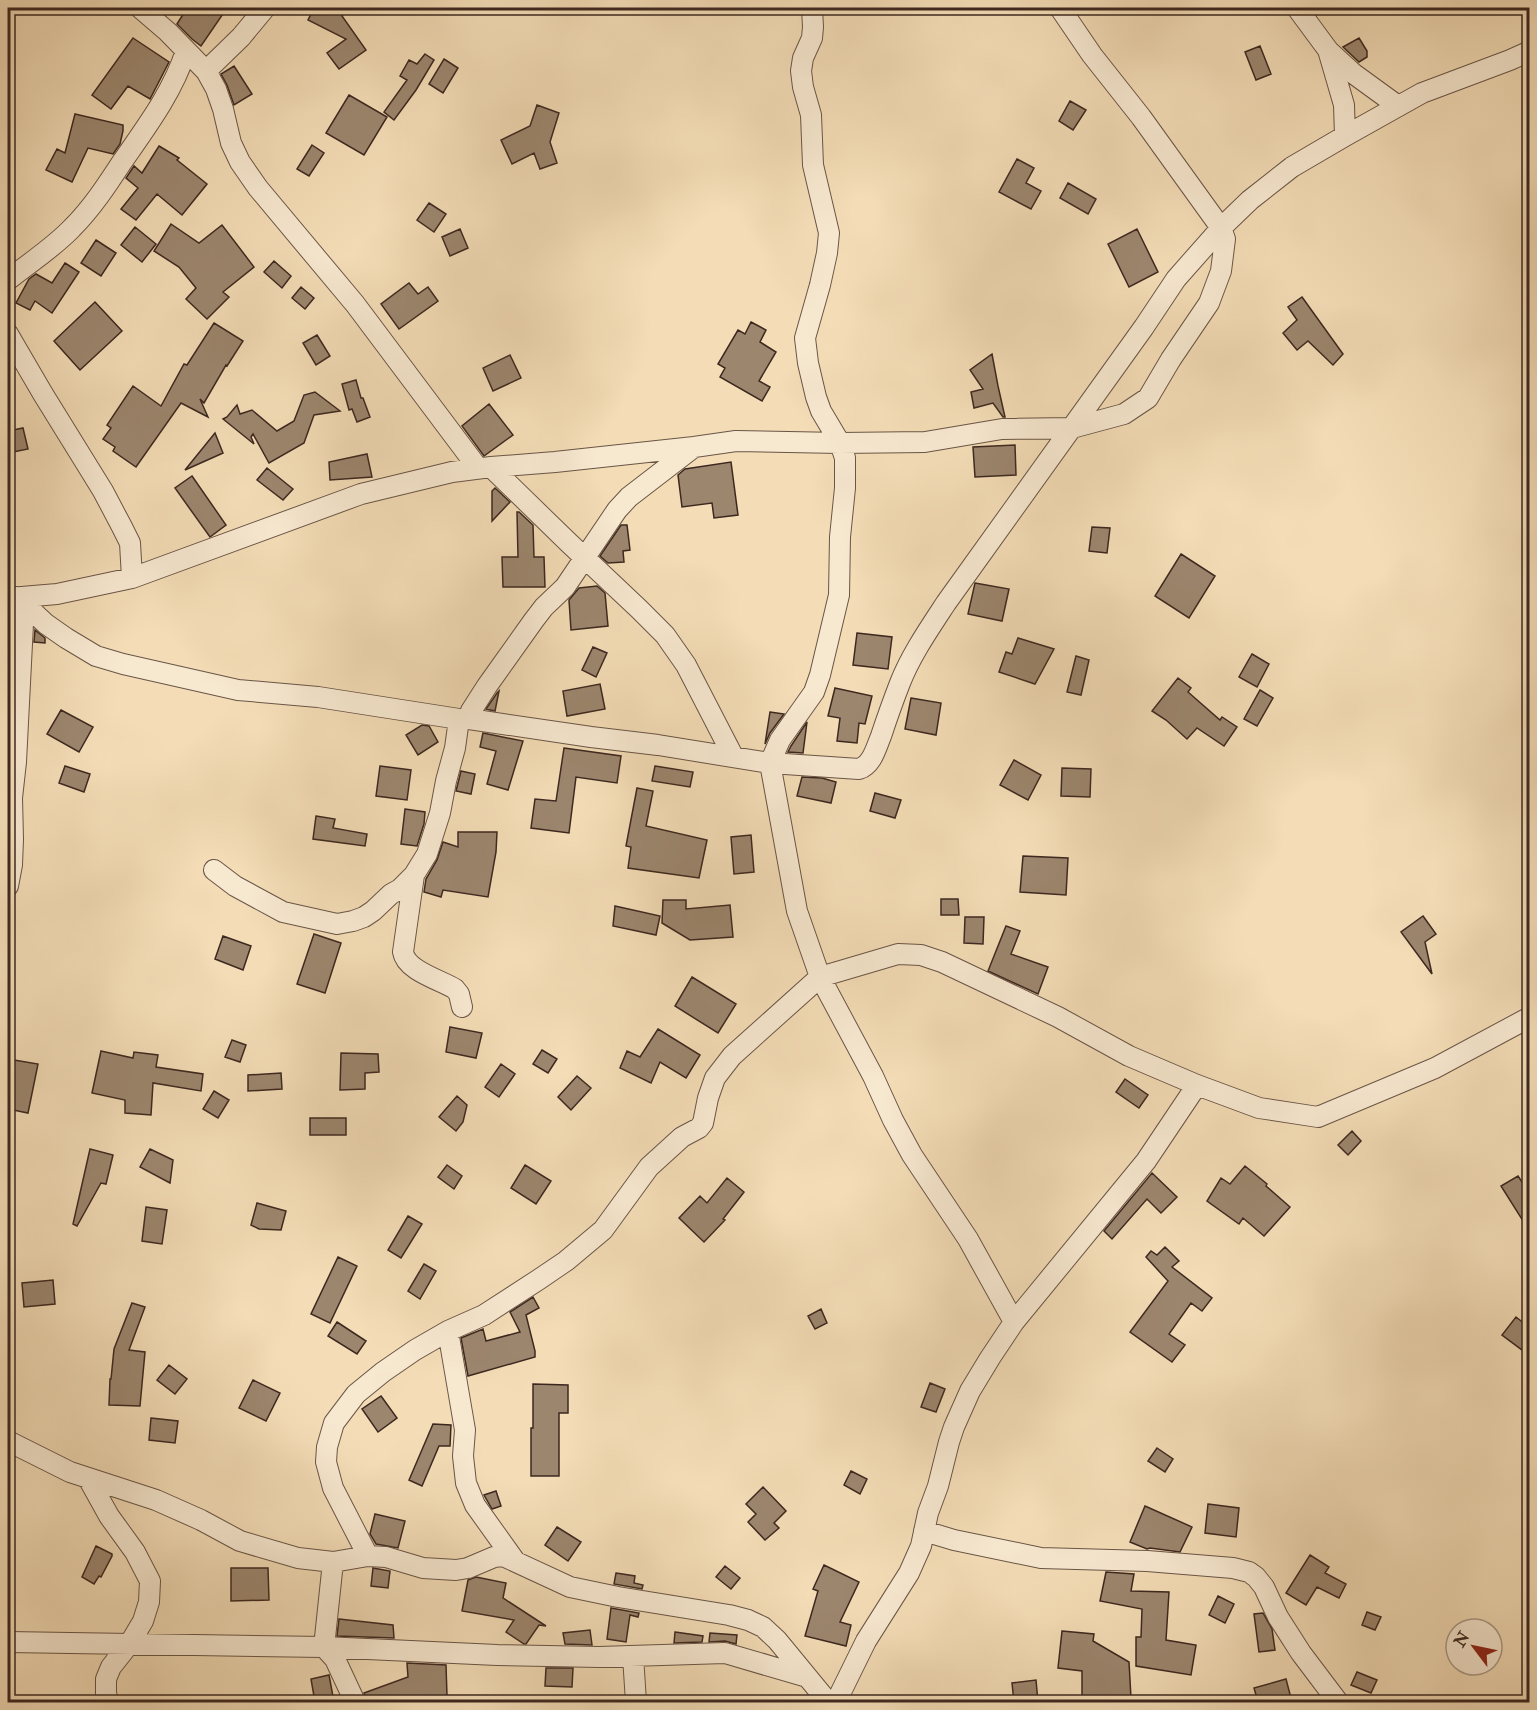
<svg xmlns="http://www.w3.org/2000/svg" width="1537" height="1710" viewBox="0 0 1537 1710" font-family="'IM FELL Double Pica',serif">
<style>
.building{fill:#9c866e;stroke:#3d2820;stroke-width:1.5}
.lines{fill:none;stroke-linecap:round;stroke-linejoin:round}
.minor-casing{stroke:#6a5546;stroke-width:22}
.minor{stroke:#f7e8d0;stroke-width:20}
</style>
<rect width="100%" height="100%" fill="#f3dcb6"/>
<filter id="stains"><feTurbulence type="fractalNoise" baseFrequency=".00333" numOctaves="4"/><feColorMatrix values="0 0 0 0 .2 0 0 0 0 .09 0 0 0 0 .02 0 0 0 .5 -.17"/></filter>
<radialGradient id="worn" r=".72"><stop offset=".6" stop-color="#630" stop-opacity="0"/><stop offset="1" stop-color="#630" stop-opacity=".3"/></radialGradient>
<path class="building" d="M187,8H227L201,46L192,39L177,24Z
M314,8H347L342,16L366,50L339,69L327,53L346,39L308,20Z
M133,38L169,62L150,99L128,86L111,109L92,95Z
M1359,38L1367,51V57L1359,62L1343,47Z
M1260,46L1271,74L1256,80L1245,52Z
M425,54L434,60L416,90L394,120L384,112L407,80L400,76L409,60L417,64Z
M444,59L458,68L443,93L429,84Z
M234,66L252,94L234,105L227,85L221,74Z
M349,95L387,117L364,155L326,133Z
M1070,101L1086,110L1073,130L1059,121Z
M537,105L559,113L550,142L557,163L540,169L534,153L512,164L501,140L530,126Z
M75,114L123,125V131L120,144L113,154L88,148L72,182L46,170L57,149L65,153Z
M312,145L324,153L309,176L297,169Z
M159,146L179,158L177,160L207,184L182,215L157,194L136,220L121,209L138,188L126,178L134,166L142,173Z
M1017,159L1034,168L1026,183L1041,191L1031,209L999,192Z
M1068,183L1096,199L1088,214L1060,198Z
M429,203L446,214L434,232L417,220Z
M171,224L199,243L222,225L254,267L223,292L229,297L207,319L186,299L196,288L179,267L154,251Z
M135,227L156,244L142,262L121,245Z
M460,229L468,248L450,256L442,237Z
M1137,229L1158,272L1129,287L1108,244Z
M96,240L116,253L101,276L81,263Z
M274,261L291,276L282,288L264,272Z
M65,263L79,272L52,313L35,301L30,310L16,303L29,279L36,274L52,283Z
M409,283L418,294L428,287L438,301L399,329L381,304Z
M301,287L314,298L305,309L292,298Z
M1302,297L1343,354L1333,365L1308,341L1297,350L1283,333L1297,320L1288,307Z
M95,302L122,331L80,370L54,341Z
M751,322L766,330L760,342L776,352L759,381L770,387L762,401L720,377L725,368L718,364L738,330L745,334Z
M214,323L243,341L227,366L226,365L204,403L200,399L208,417L181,403L136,467L113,451L115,447L103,439L111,428L107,425L133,386L161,406L184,364L187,365Z
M317,335L330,356L316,365L303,343Z
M992,354L998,386L1005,417H1003L993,403L974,408L971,392L983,389L970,370Z
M510,355L521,378L493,391L483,368Z
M356,380L361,398H363L370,417L357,422L352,409L349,410L342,384Z
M315,392L340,411L314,415L304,443L269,463L253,434L251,437L254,444L223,419L227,417L237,405L240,414L252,410L277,431L294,421L304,395Z
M489,404L513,435L484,456L462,426Z
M23,428L28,449L8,453V431Z
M215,433L223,453L185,470Z
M1015,445L1016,475L975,477L973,447Z
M367,454L372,477L330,480L329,462Z
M731,462L738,515L714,518L712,503L682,507L678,475L685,469Z
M267,468L293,489L283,500L257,480Z
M192,476L226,525L210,537L175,488Z
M495,488L510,502L492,521V491Z
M517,512H519L533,525L534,557H544L545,587H503L502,557H518Z
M621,525H627L630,550L623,551L624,562L608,563L600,556Z
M1092,527L1110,528L1107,553L1089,551Z
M1181,554L1215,576L1189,618L1155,596Z
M975,583L1009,589L1002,621L968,614Z
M597,586L605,593L608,626L571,630L569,600L579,588Z
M35,630L45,638V643L34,642Z
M857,633L892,637L888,669L853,665Z
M1018,638L1054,649L1035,684L999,672L1006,652L1012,654Z
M593,647L607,653L596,677L582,670Z
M1252,654L1269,664L1257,687L1239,677Z
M1076,656L1089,660L1081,695L1067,692Z
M1178,678L1191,688L1188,692L1220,720L1222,717L1237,727L1224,746L1197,728L1187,739L1166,720L1152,711Z
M600,684L605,709L567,716L563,691Z
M835,688L872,696L865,724L859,723L857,743L837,741L840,718L828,716Z
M1260,690L1273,698L1257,726L1244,719Z
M499,691L495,711L486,709L497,693Z
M911,698L941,703L936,735L905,729Z
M61,710L93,727L79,752L47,734Z
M770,712L784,714L770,733L765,744Z
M807,722L803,753L788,752L791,746Z
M422,725L429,726L438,742L418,755L406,735Z
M483,733L523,741L508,790L487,784L496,751L480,747Z
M564,748L621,756L617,783L576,777L569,833L531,828L535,799L556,801Z
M1014,760L1041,775L1028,800L1000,785Z
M65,766L90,774L84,792L59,783Z
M380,766L411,770L407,800L376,796Z
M655,766L693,772L690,787L652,781Z
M1062,768L1091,769L1090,797L1061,796Z
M461,771L475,774L471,794L456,791Z
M802,777L822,778L836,782L831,803L797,796Z
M637,788L653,791L646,826L707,840L699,878L628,868L631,847L626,846Z
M875,793L901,800L895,818L870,811Z
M405,809L425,812L424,824L417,846L401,844Z
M316,816L335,819L333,828L367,834L365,846L313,839Z
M458,832H497L496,852L488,897L443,890L441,897L424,892L426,879L437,860L443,842L458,847Z
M751,835L754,872L734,874L731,837Z
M1023,856L1068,858L1066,895L1020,892Z
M941,899H958L959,915H941Z
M663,900H686V909L730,905L733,937L690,940L662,923Z
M615,906L660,916L656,935L613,926Z
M1423,916L1436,934L1425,942L1432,974L1401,932Z
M965,917H984L983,944L964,943Z
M1006,926L1020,931L1011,954L1048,967L1038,994L988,971Z
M314,934L341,943L325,993L297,984Z
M223,936L251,946L243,970L215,959Z
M692,977L736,1004L718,1033L675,1006Z
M450,1027L482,1033L476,1058L446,1052Z
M658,1029L700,1055L686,1078L660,1062L651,1083L620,1068L627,1051L640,1057Z
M232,1040L246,1045L240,1062L225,1057Z
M542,1050L557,1059L548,1073L533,1064Z
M101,1051L133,1058L134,1052L158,1055L156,1067L203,1074L201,1091L153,1083L151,1115L125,1113V1100L92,1093Z
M341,1053L378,1054L379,1072L365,1073V1089L340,1090Z
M14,1060L38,1064L28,1113L8,1109V1090Z
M501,1064L515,1074L499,1097L485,1087Z
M281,1073L282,1089L248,1091V1075Z
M577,1076L591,1088L571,1110L558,1097Z
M1125,1079L1148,1095L1139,1108L1116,1092Z
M214,1091L229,1100L218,1118L203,1109Z
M457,1096L467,1105L463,1122L456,1131L439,1117Z
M310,1118H346V1135H310Z
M1352,1131L1361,1141L1348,1155L1338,1145Z
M90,1149L113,1155L106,1184L101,1183L77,1226L73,1224Z
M150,1149L173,1160L170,1183L140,1167Z
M447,1165L462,1176L454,1189L438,1177Z
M525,1165L551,1181L536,1204L511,1188Z
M1245,1166L1267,1184L1266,1186L1290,1207L1264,1236L1243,1218L1239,1224L1207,1201L1221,1178L1230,1184Z
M1152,1173L1177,1197L1161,1213L1147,1199L1112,1239L1104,1231Z
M1518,1176L1530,1194V1232L1501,1186Z
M727,1178L744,1192L723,1219L725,1220L704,1242L679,1218L700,1196L707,1203Z
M257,1203L286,1211L281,1230L259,1229L251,1225Z
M146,1207L167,1210L162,1244L142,1241Z
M408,1216L422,1224L401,1258L388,1250Z
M1165,1247L1179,1261L1172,1267L1212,1298L1202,1311L1191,1303L1169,1334L1185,1345L1172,1362L1130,1332L1168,1281L1146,1257L1151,1251L1157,1255Z
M338,1257L357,1266L330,1323L311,1314Z
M424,1264L436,1271L420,1299L408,1291Z
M53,1280L55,1304L24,1307L22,1283Z
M533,1297L539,1308L526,1315L535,1351V1357L468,1376L461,1338L483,1329L486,1341L520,1332L510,1312Z
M132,1303L145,1307L129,1350L145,1352L140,1406L109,1405L110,1379H111L114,1349Z
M821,1309L827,1323L815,1329L808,1316Z
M1516,1317L1530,1328V1356L1502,1335Z
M337,1322L366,1341L357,1354L328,1336Z
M169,1365L187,1379L175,1394L157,1380Z
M253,1380L280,1393L266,1421L239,1408Z
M930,1383L945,1389L936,1412L921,1407Z
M533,1384L568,1385V1413H559V1476H531V1428H533Z
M381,1396L397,1418L378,1432L362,1409Z
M151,1418L178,1421L175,1443L149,1440Z
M433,1424L451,1425L450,1446H439L422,1486L409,1480Z
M1157,1448L1173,1459L1165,1472L1148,1461Z
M851,1471L867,1479L860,1494L844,1485Z
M763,1487L786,1511L774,1523L779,1528L765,1540L748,1522L756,1514L746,1504Z
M496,1491L501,1506L492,1509L484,1495Z
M1208,1504L1239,1508L1236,1537L1205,1533Z
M1145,1506L1192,1527L1180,1552L1150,1548L1147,1549L1130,1542Z
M375,1514L405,1521L398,1548L376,1544L370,1534Z
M557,1527L581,1542L568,1561L545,1545Z
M96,1546L112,1554V1556L101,1577L99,1576L94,1584L82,1577Z
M1310,1555L1329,1567L1325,1573L1346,1584L1339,1598L1317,1587L1306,1605L1286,1593Z
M824,1565L859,1582L840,1622L851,1625L846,1646L805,1636L818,1591L813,1589Z
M725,1566L740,1578L731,1589L716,1577Z
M231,1568H268L269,1600L231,1601Z
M373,1568L390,1571L388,1588L371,1586Z
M1106,1572L1134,1574L1131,1591L1169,1592L1166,1640L1196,1645L1191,1675L1136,1666V1637H1141L1142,1609L1100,1601Z
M616,1573L635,1576L634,1583L643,1585L642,1589L614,1584Z
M476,1577L506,1583L503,1598L546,1626L539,1625L526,1644H524L506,1632L514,1620L462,1611L468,1580Z
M1218,1596L1234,1604L1225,1623L1209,1615Z
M611,1608L639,1613L638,1617L630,1615L626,1642L607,1639Z
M1367,1612L1381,1617L1375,1630L1362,1625Z
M1263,1613L1272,1629L1275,1650L1259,1652L1254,1614Z
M339,1619L393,1625L394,1638L337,1636Z
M590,1630L592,1645L565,1644L563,1633Z
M1062,1631L1094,1634L1093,1641L1129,1662L1131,1698L1096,1699V1702H1082V1671L1058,1668Z
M675,1632L703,1636L702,1642L674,1643Z
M710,1633L737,1635L736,1644L725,1641L709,1642Z
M407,1663L446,1665L447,1696L410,1697L396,1702H367L364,1693L408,1677Z
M546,1668H573L572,1687L545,1686Z
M1357,1672L1377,1680L1371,1693L1351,1685Z
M329,1675L334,1702H315L311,1679Z
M1286,1679L1292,1702H1258L1254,1688Z
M1036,1680L1038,1702H1014L1012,1683Z"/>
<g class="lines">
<defs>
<path id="minor" d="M140,8L168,32L206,71L216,89L223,109L231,143L240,162L258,188L355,304L478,468
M812,8L813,27L812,38L803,58L801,71L803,87L811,115L813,165L829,233L827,253L820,285L805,338L808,363L816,397L821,411L840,443L845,458V488L840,537L839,595L820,675L814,692L780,740L770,763L797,911L820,977L873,1076L893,1120L912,1155L968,1239L1014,1322
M1297,8L1328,50L1344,105L1345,136
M1330,52L1354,74L1398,106
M206,71L241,37L265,8
M8,280C29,263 53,248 72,228C92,208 107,185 122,162C147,126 172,93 186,51
M8,334L43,394L103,491L122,527L130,543L132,578
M491,467L569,543L639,609L665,635L686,665L733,756
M17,597L46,624L66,638L96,656L123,664L238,690L318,697L459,719H469L591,737L658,745L770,763L859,769C872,765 876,748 881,736C887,718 893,701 900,683C911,655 929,629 946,603L1144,327L1176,279L1221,228L1250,200L1292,167L1345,136L1422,93L1510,60L1530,51
M10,598L57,594L132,578L361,494L452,472L491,467L555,462L694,447L736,441L840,443L925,442L1002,429L1072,428L1124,414L1148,398L1171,359L1209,303L1221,271L1225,239L1221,228L1141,117L1092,55L1060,8
M459,719L455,748L446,781L440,813L427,854L414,875L403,952C406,971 441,980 455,989L459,994L462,1007
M469,719L471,711L487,686L534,620L544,607L565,587L617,510L629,497L694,447
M214,870L235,886L283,912L337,924L353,921L364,917L373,911L391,894L400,889L414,875
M8,886L12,865L13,839L12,798L16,762L24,604
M448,1331L465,1430L463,1456L466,1483L475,1505L515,1561
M8,1441L70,1472L156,1500L201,1520L240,1541L298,1558L333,1562L368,1556L386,1557L423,1568L456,1570L468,1568L494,1557L503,1556L570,1587L618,1597L729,1615L748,1620L763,1627L777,1640L828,1702
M89,1480L109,1516L135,1552L150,1581L149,1602L143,1621L130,1643L111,1667L106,1679V1693L108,1702
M924,1531L954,1540L1041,1558L1147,1561L1233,1568L1249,1572L1256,1577L1264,1587L1278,1617L1301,1653L1338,1702
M368,1556L333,1488L326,1462L327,1447L334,1423L356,1394L383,1372L415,1350L448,1331L484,1315L538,1280L566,1261L603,1230L649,1167L682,1137L699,1128L703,1123L708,1098L715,1078L732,1056L820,977L898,954L921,955L942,962L1058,1017L1129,1056L1197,1085L1259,1108L1318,1117L1435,1068L1530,1017
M333,1562L324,1647L335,1659L355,1702
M8,1642L324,1647L497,1655L599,1657L725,1653L807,1677
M633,1656L636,1702
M836,1702L866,1641L909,1573L921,1546L928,1513L938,1486L949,1442L954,1427L970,1391L990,1358L1014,1322L1146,1161L1197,1085"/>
</defs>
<use href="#minor" class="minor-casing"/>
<use href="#minor" class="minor"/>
</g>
<rect width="1537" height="1710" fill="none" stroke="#f3dcb6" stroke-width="30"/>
<rect x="9" y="9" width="1519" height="1692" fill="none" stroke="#3d2820" stroke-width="3"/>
<rect x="15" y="15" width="1507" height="1680" fill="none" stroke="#3d2820" stroke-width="1.5"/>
<g transform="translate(1474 1647) rotate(302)"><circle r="28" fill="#f7e8d0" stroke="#ad9b8a" stroke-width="1.5"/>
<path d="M0-4.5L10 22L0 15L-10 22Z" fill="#8f2418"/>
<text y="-9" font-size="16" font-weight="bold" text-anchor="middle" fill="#3d2820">N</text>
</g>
<rect width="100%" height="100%" filter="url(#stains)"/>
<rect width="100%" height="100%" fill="url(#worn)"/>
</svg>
